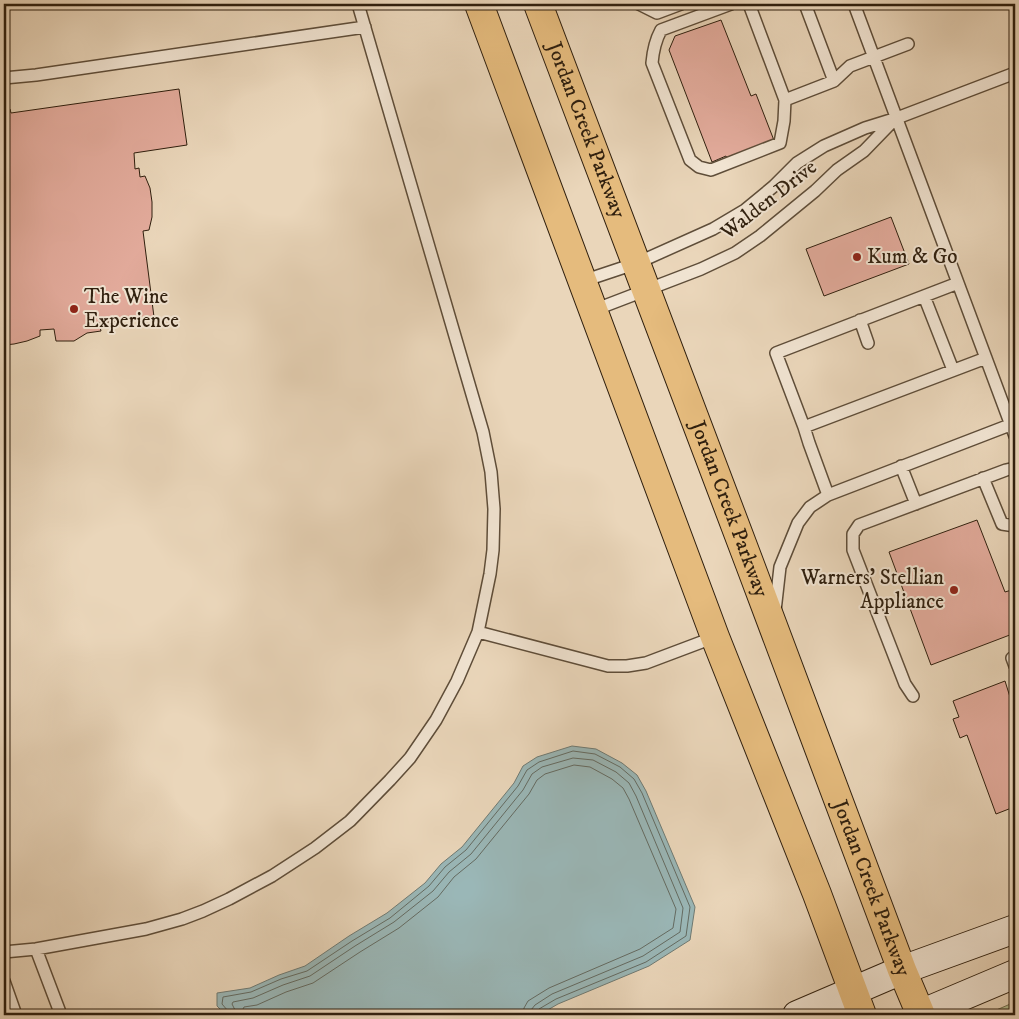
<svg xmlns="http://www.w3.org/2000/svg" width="1019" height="1019" viewBox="0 0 1019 1019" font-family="'IM FELL DW Pica',serif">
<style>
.green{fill:#b4be91;stroke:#726e50}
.water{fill:#9ab7b7;stroke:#6f7a73}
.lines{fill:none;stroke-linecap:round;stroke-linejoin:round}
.shore{stroke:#646b62;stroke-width:1}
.building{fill:#e3ab9c;stroke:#2f1f0e}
.lane-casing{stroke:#5e4d39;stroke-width:14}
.secondary-casing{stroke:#2f1f0e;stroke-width:30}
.primary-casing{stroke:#2f1f0e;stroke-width:30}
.lane{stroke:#f1e4d2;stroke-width:11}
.secondary{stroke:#f1e4d2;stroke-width:28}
.primary{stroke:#e5bb7d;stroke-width:28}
.poi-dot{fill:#8f2418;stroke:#f1e4d2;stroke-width:2}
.labels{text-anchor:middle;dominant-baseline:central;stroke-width:4;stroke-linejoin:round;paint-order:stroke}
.street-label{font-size:21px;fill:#2f1f0e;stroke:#f1e4d2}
.poi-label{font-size:21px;fill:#2f1f0e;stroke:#f1e4d2;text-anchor:start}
</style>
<rect width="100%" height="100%" fill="#ead6ba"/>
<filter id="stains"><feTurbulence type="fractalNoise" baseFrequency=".004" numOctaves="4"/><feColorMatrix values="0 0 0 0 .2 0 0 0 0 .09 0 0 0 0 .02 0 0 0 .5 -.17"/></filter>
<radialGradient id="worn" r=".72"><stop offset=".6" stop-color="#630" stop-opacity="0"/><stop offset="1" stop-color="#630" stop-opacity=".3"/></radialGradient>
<path class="green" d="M1015,1002V1015H987V1014Z"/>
<path class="water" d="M572,746L596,749L622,763L637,775L646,791L695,907L690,940L649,966L558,1004L539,1015H226L217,1006V993L250,988L279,975L305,966L349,936L387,913L425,883L441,864L462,847L514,783L523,766L537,757Z"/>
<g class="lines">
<path class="shore" d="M229,1015L228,1011L222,1004L223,997L251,992L281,979L307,971L352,941L390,918L429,886L445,867L466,850L518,786L527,770L539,762L573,751L595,754L620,767L634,779L642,793L690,907L686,936L646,962L556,999L539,1009L537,1012V1015
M235,1015V1010L232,1004L233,1002L253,998L283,985L310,976L355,946L394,922L433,891L449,872L471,854L523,790L532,774L542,767L573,758L593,760L616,772L629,783L636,796L683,908L680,932L643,956L552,994L535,1005L531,1010V1015
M243,1015V1009L244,1007L257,1005L286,992L313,983L360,952L399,928L438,897L454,877L476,859L529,794L537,780L545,774L574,765L590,767L612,779L623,788L629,799L676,909L673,928L640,949L549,988L528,1001L524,1008L523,1015"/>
</g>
<path class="building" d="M721,20L751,96L756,94L775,143L728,160L726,156L712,162L669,50L675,36Z
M179,89L187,145L134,153L135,169L139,168L140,177L145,176L150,188L152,202V217L149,230L143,231L154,317L99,323L101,331L87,333L74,341H56L54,329L40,330V336L27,341L14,344L4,345V111L10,109L11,113Z
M891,217L909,264L824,296L806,249Z
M977,520L1005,592L1015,589V633L931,665L889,552Z
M1005,681L1010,697L1015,695V811L1014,807L996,814L967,735L960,738L953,719L959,717L953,701Z"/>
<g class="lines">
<defs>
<path id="lane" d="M639,4L657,13L681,4
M731,4L661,30C655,41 653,51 652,63L690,160L699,167L711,170L780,143L784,121L785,100
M749,4L785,100L834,81L850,66L908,44
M805,4L834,81
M854,4L1015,436
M4,78L36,75L365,27
M583,281L637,263L713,229L745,210L774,186L797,163L824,146L865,128L897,118L1015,73
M924,296L953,370
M594,310L701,269L735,253L760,236L815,191L837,170L864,151L895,119
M860,320L868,343
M804,427L986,358
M901,466L916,504
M983,478L1002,524L1015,526
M828,495L809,443L804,427L776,353L958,283
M775,611L780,567L798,523L810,507L828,495L1015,423
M478,632L608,666H627L646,663L715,637
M1012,658L1015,666
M913,696L905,684L853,550V534L859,525L1006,470L1015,468
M36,949L61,1015
M4,952L36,949L146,929L182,919L203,911L229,899L272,876L315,848L350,821L390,780L410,758L436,720L457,681L478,632L490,574L493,550L494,509L491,472L483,432L358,4
M4,981L16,1015"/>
<path id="secondary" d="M797,1015L902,970L1015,929
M918,1015L1015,974"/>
<g id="primary">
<path d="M479,4L715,637L817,894L862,1015"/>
<path id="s1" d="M538,4C661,325 781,648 902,970L921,1015"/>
</g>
</defs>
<use href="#lane" class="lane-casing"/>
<use href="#secondary" class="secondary-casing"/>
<use href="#primary" class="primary-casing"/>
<use href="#lane" class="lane"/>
<use href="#secondary" class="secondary"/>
<use href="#primary" class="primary"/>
</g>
<g class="poi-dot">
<circle cx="857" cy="257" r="5"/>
<circle cx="74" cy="309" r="5"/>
<circle cx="954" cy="590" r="5"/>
</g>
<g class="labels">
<g class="street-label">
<text stroke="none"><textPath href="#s1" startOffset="135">Jordan Creek Parkway</textPath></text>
<text transform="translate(769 200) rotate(-38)">Walden Drive</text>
<text stroke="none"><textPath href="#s1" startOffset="540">Jordan Creek Parkway</textPath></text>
<text stroke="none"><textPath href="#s1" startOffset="945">Jordan Creek Parkway</textPath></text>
</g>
<g class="poi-label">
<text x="867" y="257">Kum &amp; Go</text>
<text x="84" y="297">The Wine<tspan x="84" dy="24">Experience</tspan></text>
<text x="944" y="578" text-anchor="end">Warners' Stellian<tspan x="944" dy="24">Appliance</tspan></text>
</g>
</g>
<rect width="1019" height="1019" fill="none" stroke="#ead6ba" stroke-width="20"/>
<rect x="5" y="5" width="1009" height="1009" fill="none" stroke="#2f1f0e" stroke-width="2.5"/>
<rect x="10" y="10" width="999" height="999" fill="none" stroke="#2f1f0e"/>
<rect width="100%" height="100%" filter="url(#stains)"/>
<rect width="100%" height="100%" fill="url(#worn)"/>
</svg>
